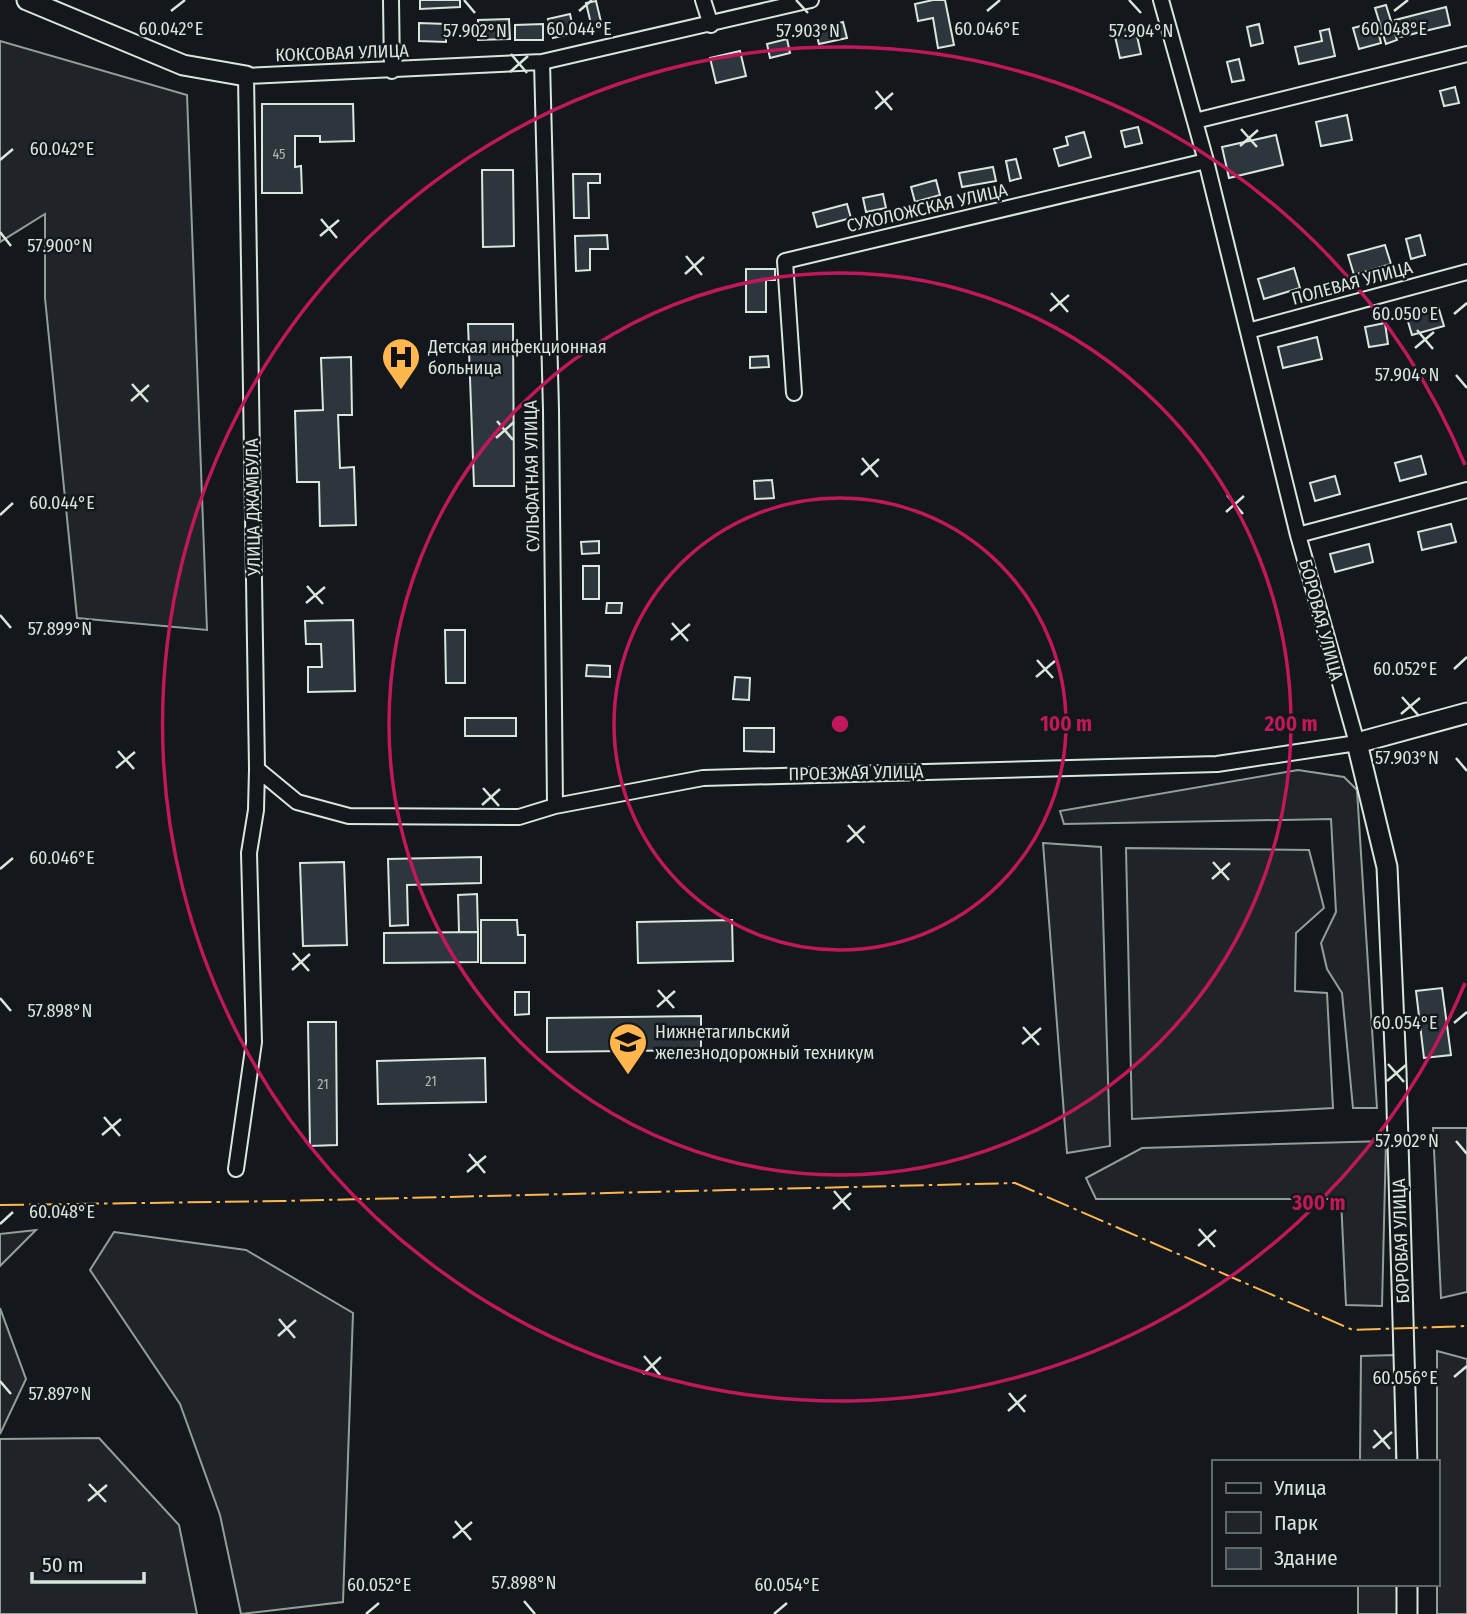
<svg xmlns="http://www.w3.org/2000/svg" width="1467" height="1614" viewBox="0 0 1467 1614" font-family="'Fira Sans Condensed',sans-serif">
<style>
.green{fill:#202428;stroke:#939e99;stroke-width:2}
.building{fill:#2c363c;stroke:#d8e6dc;stroke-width:2}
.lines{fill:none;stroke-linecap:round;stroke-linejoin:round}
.street-casing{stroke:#d8e6dc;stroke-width:18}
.secondary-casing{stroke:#d8e6dc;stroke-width:23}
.street{stroke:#14181c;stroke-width:14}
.secondary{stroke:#14181c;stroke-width:19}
.power{stroke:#ffb74d;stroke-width:2;stroke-dasharray:24 5 3.5 5;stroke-linecap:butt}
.ticks{fill:none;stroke:#d8e6dc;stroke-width:2.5}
.ring{fill:none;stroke:#c2185b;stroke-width:3.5}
.labels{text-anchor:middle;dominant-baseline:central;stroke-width:5;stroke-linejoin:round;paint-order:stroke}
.number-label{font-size:14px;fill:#adbab4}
.street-label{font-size:18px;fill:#d8e6dc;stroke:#14181c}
.poi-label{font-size:18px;fill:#d8e6dc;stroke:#14181c;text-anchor:start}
.ticks-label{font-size:18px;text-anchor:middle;fill:#d8e6dc;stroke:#14181c;stroke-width:5;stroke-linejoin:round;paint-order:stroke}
.centre{fill:#c2185b;stroke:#14181c;stroke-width:3.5}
.ring-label{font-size:21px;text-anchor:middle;font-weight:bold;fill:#c2185b;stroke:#14181c;stroke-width:5;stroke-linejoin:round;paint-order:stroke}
</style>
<rect width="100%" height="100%" fill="#14181c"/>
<path class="green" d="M0,41L187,95L207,630L77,618L45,298V214L0,242Z
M1298,770L1344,777L1357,790L1377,1108H1353L1342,993L1327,969L1321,943L1336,912L1331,819L1064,824L1060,811Z
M1043,843L1101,847L1110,1146L1067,1153Z
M1126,848L1309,850L1324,908L1296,933L1295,991L1327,993L1333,1108L1132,1119Z
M1433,1128H1467V1292L1441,1298Z
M1386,1141L1382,1306L1346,1305L1341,1199H1096L1086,1178L1142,1148Z
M36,1230L0,1266V1234Z
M114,1232L246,1250L353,1313L343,1602L241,1614L220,1515L180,1404L90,1270Z
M0,1308L26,1379L0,1434Z
M1437,1351L1467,1359V1614H1437Z
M1395,1355L1396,1462H1360L1361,1356Z
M99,1438L179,1525L197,1614H0V1439Z
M1358,1584H1398V1614H1358Z"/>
<path class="building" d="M420,0H460V7L420,9Z
M933,0H945L954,45L938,48L933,18L918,21L915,4Z
M596,1L602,26L592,28L586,3Z
M1386,5L1397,40L1386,44L1375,8Z
M1446,7L1450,25L1400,37L1395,20Z
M570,14L574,33L553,38L548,19Z
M509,19L510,39L478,40V20Z
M843,22L847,38L819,44L815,29Z
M1376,22L1381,43L1359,49L1353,28Z
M419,23L446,24V42L419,41Z
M543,24V40H515V25Z
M1259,24L1263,43L1251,46L1247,27Z
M1135,27L1141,54L1120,58L1114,32Z
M1329,29L1335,56L1299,64L1295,47L1322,41L1320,31Z
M787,39L790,53L770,58L767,44Z
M740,51L746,76L716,83L710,58Z
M1239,59L1244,80L1232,82L1227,62Z
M1455,87L1459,103L1444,106L1440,91Z
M262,104H353L354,141L320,142V136H295V167L301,166L302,193H262Z
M1347,115L1352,140L1321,146L1316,122Z
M1138,127L1142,143L1125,147L1121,131Z
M1084,132L1091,157L1059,166L1054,149L1068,145L1066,137Z
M1276,135L1283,165L1229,178L1222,147Z
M1016,159L1021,178L1010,181L1006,161Z
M993,167L996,181L962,187L959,173Z
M482,170H513L514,246L483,247Z
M573,174H600V183H588L589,218H574Z
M936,180L940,195L915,202L911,187Z
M883,194L886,208L866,212L863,198Z
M847,204L851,218L817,227L813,213Z
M607,235L608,249H590V270L576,271L575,236Z
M1420,235L1425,255L1411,259L1406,239Z
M1385,245L1391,264L1354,275L1348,255Z
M1294,268L1300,288L1264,299L1258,279Z
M746,269H775V280H766V312H746Z
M1438,306L1444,326L1412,335L1406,315Z
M1385,323L1388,344L1369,347L1365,327Z
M468,324H513L514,486H474Z
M1317,337L1322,359L1283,368L1278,347Z
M768,356L769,367L750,368V357Z
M351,357L352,415H338L340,468L354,467L356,525L320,526L319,482H297L295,411L323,410L321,358Z
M1421,456L1426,474L1400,481L1395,463Z
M1335,476L1340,494L1315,501L1310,483Z
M772,480L774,498L755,499L754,481Z
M1451,524L1456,542L1422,550L1418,532Z
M599,541V553L582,554L581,542Z
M1369,544L1373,562L1335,572L1330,554Z
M583,566H599V599H583Z
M607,603H622L621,613H606Z
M353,620L355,691L308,692V667H322L321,644H306L305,621Z
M445,630H465V683H446Z
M587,665L610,666V677L586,676Z
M735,677L750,678L749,700L733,699Z
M465,718H516V736H465Z
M744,728H774V752L744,751Z
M481,857V883L407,885L408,925L390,926L388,859Z
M344,862L347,945L303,946L300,863Z
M477,894L478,932H459L458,895Z
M481,920H517L518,935H525V963H481Z
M732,920L733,961L638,963L637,922Z
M478,932V962L384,963V933Z
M1442,988L1451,1055L1424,1058L1416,991Z
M515,992H529V1014L515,1015Z
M701,1016V1050L547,1052V1018Z
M308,1022H336L337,1145L310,1146Z
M485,1058L486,1102L378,1104L377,1061Z"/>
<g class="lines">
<defs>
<path id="street" d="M391,0L392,71
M703,0L711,25
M542,62L551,410L555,806
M1195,121L1467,54
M1248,331L1467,272
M794,393L785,261L1206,161
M1298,535L1467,490
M257,769L297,802L349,816L519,817L555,806L703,778L1217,764L1357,743L1298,535L1206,161L1161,0
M236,1169L254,1042L249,853L256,810L257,769L246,76L542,62L811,0"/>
<path id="secondary" d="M27,0L183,65L246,76
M1407,1462L1396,1071L1387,867L1357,743L1467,713
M1407,1614V1584"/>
</defs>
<use href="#street" class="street-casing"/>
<use href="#secondary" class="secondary-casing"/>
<use href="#street" class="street"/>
<use href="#secondary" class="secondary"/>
<path class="power" d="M0,1205L283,1201L1015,1183L1353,1330L1467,1326"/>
</g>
<path class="ticks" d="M464,0L475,13M796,0L808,13M1129,0L1141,13M171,11L185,0M579,11L592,0M987,11L1000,0M1394,11L1408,0M511,54L527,73M510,72L528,56M876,91L892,110M875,109L893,93M1241,129L1257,147M1240,146L1258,130M0,160L13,149M321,219L337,238M0,232L11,246M320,236L339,220M686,256L702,275M685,274L704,257M1051,293L1068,312M1050,311L1069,295M1454,314L1467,303M1417,330L1433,349M1415,348L1434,332M1456,375L1467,388M132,384L148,402M131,401L149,385M497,421L513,440M496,438L514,422M862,458L878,477M861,475L879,459M1227,495L1243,514M1226,512L1244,496M0,515L13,503M307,586L323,604M306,603L325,587M0,615L11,628M672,623L688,641M671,640L690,624M1037,660L1053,678M1454,669L1467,657M1036,677L1055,661M1402,697L1419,716M1401,714L1420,698M118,751L134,769M1456,758L1467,771M116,768L135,752M483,788L499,806M482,805L500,789M848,825L864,843M847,842L865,826M1213,862L1229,880M0,869L13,858M1212,879L1230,863M293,953L309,971M292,970L310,954M658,990L674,1008M0,998L11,1011M657,1007L675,991M1454,1023L1467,1012M1023,1027L1039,1045M1022,1044L1041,1028M1388,1064L1404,1082M1387,1081L1406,1065M104,1117L120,1136M102,1135L121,1119M1456,1141L1467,1154M469,1154L485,1173M467,1172L486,1156M834,1191L850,1210M833,1209L851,1193M0,1224L13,1212M1199,1229L1215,1247M1198,1246L1216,1230M279,1319L295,1338M278,1336L296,1320M644,1356L660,1375M643,1374L661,1357M1454,1377L1467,1366M0,1381L11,1394M1009,1393L1025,1412M1008,1411L1026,1395M1374,1430L1390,1449M1373,1448L1392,1432M89,1484L106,1502M88,1501L107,1485M455,1521L471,1540M453,1538L472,1522M524,1601L535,1614M366,1614L379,1603M774,1614L787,1603"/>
<g class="ring">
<circle cx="840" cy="724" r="226"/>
<circle cx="840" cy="724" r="451"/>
<path d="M1465 983A677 677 0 1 1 1465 465"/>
</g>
<defs>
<symbol id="hospital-pin" viewBox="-11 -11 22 30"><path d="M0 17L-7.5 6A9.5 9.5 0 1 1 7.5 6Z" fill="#ffb74d" stroke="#14181c"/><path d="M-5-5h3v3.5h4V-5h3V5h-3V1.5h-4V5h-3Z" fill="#111"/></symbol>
<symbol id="university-pin" viewBox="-11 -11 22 30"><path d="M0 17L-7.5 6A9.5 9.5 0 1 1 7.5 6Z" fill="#ffb74d" stroke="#14181c"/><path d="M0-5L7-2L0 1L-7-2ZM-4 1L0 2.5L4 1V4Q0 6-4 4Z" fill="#111"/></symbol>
</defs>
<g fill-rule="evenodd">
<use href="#hospital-pin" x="379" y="335" width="44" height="60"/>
<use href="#university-pin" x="606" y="1020" width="44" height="60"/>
</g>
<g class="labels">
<g class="number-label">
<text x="279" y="154">45</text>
<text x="431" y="1081">21</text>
<text x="323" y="1084">21</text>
</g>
<g class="street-label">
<text transform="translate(342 53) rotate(-2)">КОКСОВАЯ УЛИЦА</text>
<text transform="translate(927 208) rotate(-13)">СУХОЛОЖСКАЯ УЛИЦА</text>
<text transform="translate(1352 283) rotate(-15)">ПОЛЕВАЯ УЛИЦА</text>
<text transform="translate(532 476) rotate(-91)">СУЛЬФАТНАЯ УЛИЦА</text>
<text transform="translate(253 507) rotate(-91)">УЛИЦА ДЖАМБУЛА</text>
<text transform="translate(1321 620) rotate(75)">БОРОВАЯ УЛИЦА</text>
<text transform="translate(856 773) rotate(-1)">ПРОЕЗЖАЯ УЛИЦА</text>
<text transform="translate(1401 1241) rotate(-92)">БОРОВАЯ УЛИЦА</text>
</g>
<g class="poi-label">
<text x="428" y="347">Детская инфекционная<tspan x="428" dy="21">больница</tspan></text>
<text x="655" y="1032">Нижнетагильский<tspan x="655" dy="21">железнодорожный техникум</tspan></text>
</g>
</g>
<g class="ticks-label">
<text x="171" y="35">60.042°E</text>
<text x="579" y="35">60.044°E</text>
<text x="987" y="35">60.046°E</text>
<text x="1394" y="35">60.048°E</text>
<text x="475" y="37">57.902°N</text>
<text x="808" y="37">57.903°N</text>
<text x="1141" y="37">57.904°N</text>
<text x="62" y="155">60.042°E</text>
<text x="60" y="252">57.900°N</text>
<text x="1405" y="320">60.050°E</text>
<text x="1407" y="381">57.904°N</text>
<text x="62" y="509">60.044°E</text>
<text x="60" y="635">57.899°N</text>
<text x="1405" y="675">60.052°E</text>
<text x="1407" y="764">57.903°N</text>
<text x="62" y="864">60.046°E</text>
<text x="60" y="1017">57.898°N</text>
<text x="1405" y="1029">60.054°E</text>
<text x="1407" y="1147">57.902°N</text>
<text x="62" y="1218">60.048°E</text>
<text x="1405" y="1384">60.056°E</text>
<text x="60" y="1400">57.897°N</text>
<text x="524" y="1589">57.898°N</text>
<text x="379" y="1591">60.052°E</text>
<text x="787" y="1591">60.054°E</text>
</g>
<circle cx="840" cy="724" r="10" class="centre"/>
<g class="ring-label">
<text x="1066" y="731">100 m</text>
<text x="1291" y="731">200 m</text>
<text x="1319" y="1210">300 m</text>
</g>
<rect x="1212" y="1460" width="228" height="126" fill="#14181c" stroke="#626a69" stroke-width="2"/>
<rect x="1226" y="1483" width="35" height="10" fill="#14181c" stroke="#626a69" stroke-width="2"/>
<text x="1274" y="1495" font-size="21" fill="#d8e6dc">Улица</text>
<rect x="1226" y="1512" width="35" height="21" fill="#202428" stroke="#626a69" stroke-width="2"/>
<text x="1274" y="1530" font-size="21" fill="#d8e6dc">Парк</text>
<rect x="1226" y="1548" width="35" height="21" fill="#2c363c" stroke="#626a69" stroke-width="2"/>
<text x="1274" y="1565" font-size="21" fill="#d8e6dc">Здание</text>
<path d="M32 1572v10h112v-10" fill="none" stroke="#d8e6dc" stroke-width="3.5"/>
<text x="42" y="1572" font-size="21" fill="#d8e6dc" stroke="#14181c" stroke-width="5" paint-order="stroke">50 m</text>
</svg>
